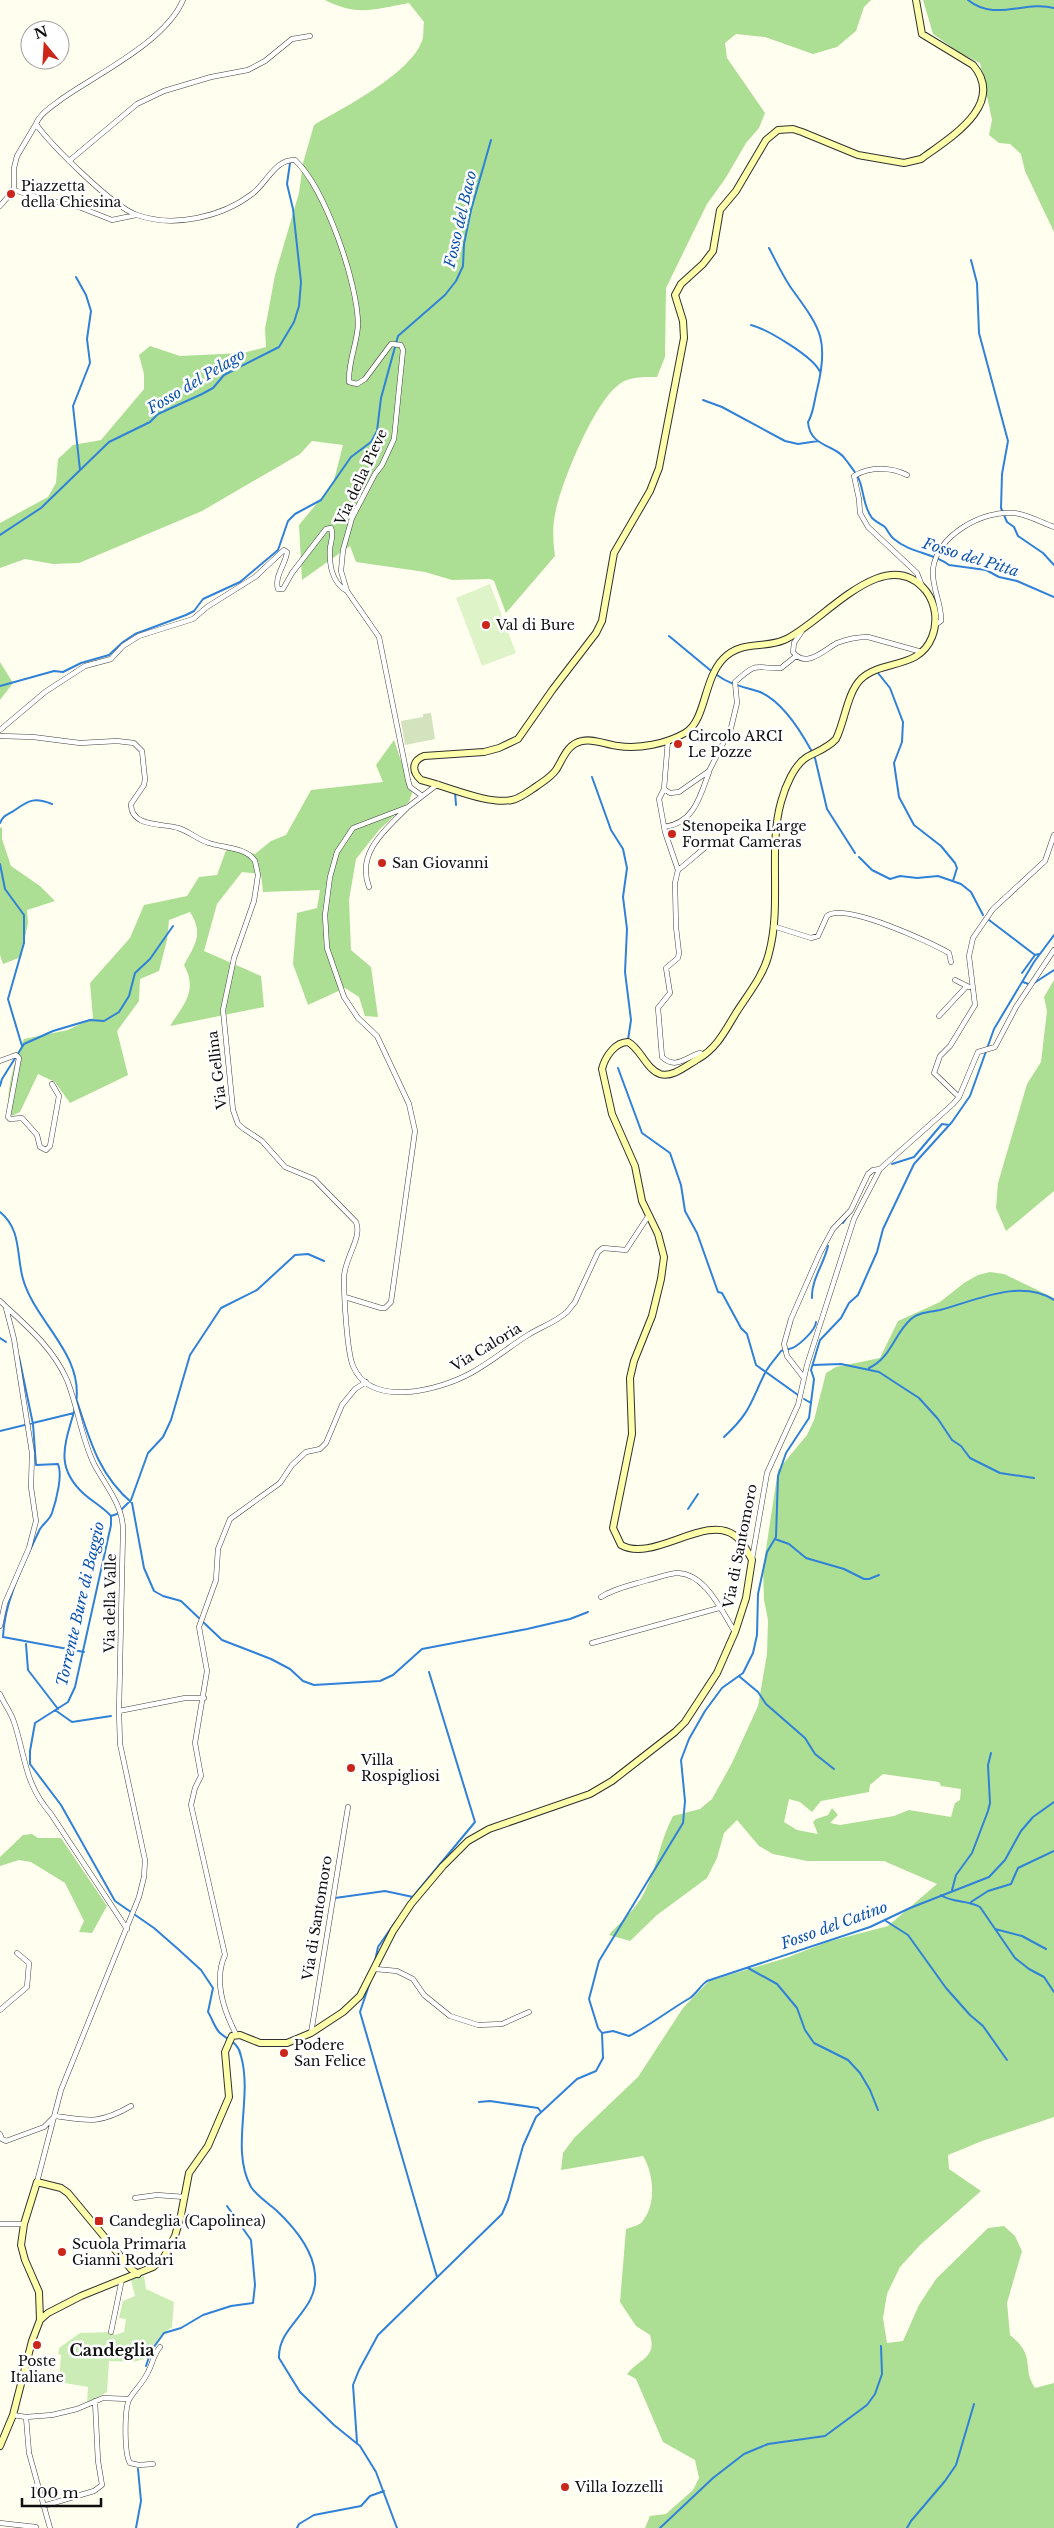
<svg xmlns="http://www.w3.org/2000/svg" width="1054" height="2528" viewBox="0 0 1054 2528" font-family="'Libre Baskerville',serif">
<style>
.green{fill:#cbedb5}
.forest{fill:#acdf93;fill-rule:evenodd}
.cemetery{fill:#d3e3be}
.pitch{fill:#dff3c8}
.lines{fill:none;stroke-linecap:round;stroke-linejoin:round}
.stream{stroke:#3081d8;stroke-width:2}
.street-casing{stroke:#414141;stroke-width:5.5}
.secondary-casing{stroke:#303030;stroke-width:8}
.street{stroke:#fff;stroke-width:4.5}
.secondary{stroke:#feffaa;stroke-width:6}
.poi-dot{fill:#ca261a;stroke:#fff;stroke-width:2}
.labels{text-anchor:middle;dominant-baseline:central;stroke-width:5;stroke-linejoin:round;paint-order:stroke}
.poi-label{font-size:14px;fill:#0e0e0e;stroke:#fff;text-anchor:start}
.street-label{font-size:14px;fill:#0e0e0e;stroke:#fff}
.water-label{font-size:15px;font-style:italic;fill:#0c53ab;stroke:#fff}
.quarter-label{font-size:16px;font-weight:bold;fill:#0e0e0e;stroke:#fff}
</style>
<rect width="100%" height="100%" fill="#fffeef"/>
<path class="green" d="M144,2276L146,2289L174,2302L172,2327L163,2334L145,2359L133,2362L109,2361L107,2392L87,2403L88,2387L59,2382L61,2355L58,2354L59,2348L80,2333L111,2332L115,2335L124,2332L126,2319L119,2318L123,2301L135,2296L131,2280Z"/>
<path class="forest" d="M325,0H871L864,7L856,31L837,47L813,54L765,37L736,34L725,43L727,58L765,113L759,128L746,143L725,179L707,204L666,288L665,357L657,377C643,377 628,376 617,386C593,406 563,479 556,510C552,526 553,540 555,556L506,613L494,581L490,579L452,580L425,572L356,562L350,546L302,580L299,525L333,484L343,445L312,441L300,454L202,511L79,563L53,564L25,559L0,568V523L48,497L56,483L58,459L73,445L101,440L144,389V374L139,355L150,346L180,356L243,353L266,347L265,329L275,275L299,193L303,163L314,125C343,108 410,74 422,41C424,36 423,28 424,22L409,3C375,9 358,17 325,0Z
M923,0H1054V232L1025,171L1021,154L1010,144L999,143L989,135L992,120L980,63L960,53L933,34Z
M0,662L13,683L0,700Z
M394,740L412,793L409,802L379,830L356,859L349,900L351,950L371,967L378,1017L365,1016L359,997L345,988L308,1005L293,964L297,913L317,908L320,890L263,892L261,874L242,872L217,904L204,951L261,976L264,1007L170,1026C184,1004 198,991 184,965C195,944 204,934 190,912L169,920L167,940L159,971L140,979L139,1001L117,1031L128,1075L70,1103L55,1082L38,1074L20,1112L12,1116C2,1101 16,1055 24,1039L68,1030L93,1018L90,983L130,938L144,905L187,896L199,877L217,875L228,845L255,854L271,841L286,835L311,790L383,782L376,765Z
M2,827V839L11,866L40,886L55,901L27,910L28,923L21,957L3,964L0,955V828Z
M1054,980V1191L1006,1231L996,1208L998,1183L1027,1084L1041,1062L1047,1011L1044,997Z
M990,1272L1004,1274L1054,1298V2117L982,2141L948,2155L949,2169L981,2191L921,2244L900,2267L887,2294L883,2318L887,2343L903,2341L919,2305L936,2279L988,2228L1004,2226L1015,2236L1022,2251L1007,2303L1010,2335C1037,2357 1021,2367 1035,2388L1054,2383V2528H645L650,2516L666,2514L693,2490L699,2478L695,2460L663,2442L636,2379L627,2374C640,2358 657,2358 650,2335L636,2326L620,2302L626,2229C631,2227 637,2226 641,2223C657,2206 654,2174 643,2156L561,2170L563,2153L574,2138L638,2077L683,2008L709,1981L786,1958L827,1942L888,1926L937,1884L884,1861H807L773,1854L759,1846L737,1820L724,1833L717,1858L707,1878L657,1915L630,1941L609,1935C620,1922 637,1908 644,1893C657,1868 660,1840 673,1816L700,1809L712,1799L732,1763L758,1706L767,1654L768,1620L764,1600L763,1569L778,1470L807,1435L814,1420L826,1373L836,1367L880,1358L898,1321L940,1302L964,1283L978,1275ZM883,1774L939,1782L941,1786L961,1789L960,1800L955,1803L951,1817L909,1810L894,1816L840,1825L830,1823L838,1815L832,1808L828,1815L816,1819L813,1822L818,1834L797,1830L784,1822L789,1799L800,1802L812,1812L821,1801L869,1792L870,1785Z
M32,1834L38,1838H61L107,1906L92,1933L79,1932L84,1921L65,1883L31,1862L19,1860L0,1866V1857L23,1835Z"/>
<path class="cemetery" d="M431,713L435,739L405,745L401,721L423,717V714Z"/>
<path class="pitch" d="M490,584L516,653L482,666L456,598Z"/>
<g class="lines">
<path class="stream" d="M968,0C995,22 1025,0 1054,8
M769,248C777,263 784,279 794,292C821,329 829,341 817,390C814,401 814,412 808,422C810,448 836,444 846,460C851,467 858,475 860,482C864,494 864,508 872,518C876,522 881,524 885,527C888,531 890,536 894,539C910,553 934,553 949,565L986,570L999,577L1017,581L1054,597
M971,260L977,283L979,333L1008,441L1002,474L1001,508L1007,522L1014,527L1018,536L1043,553L1054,565
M76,277L86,295L91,311L87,339L90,363L73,406L80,470
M751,325C767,329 814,357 820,372
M703,400L722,407L785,441L798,444L818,441
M0,535L41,508L109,442L150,422L158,414L202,394L213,388L224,375L279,347L294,322L299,306L301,282L293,209L287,184L290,163
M669,636L710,670
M878,673L890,688L903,722L902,742L894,763L899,797L914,825L941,846L955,863L957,868L953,881
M717,675C730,685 745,687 760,692C781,701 800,730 811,750
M0,686L54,671L63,672L81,663L109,655L123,642L135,634L186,615L194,611L203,599L240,582L278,550L288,521L295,514L321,500L351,457L371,442L377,431L381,398L398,336L445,295L456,281L463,266L464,244L471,210L491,140
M815,758L827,809L855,853
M592,777L611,830L623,849L627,868L623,897L627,929L625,972L631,1020L628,1040
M455,792L456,805
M0,823C4,814 8,815 15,810C29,800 35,797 52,804
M859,857L872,870L890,879L900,876L917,878L938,876L961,884L971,892L983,915
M0,864L5,889L24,915V943L8,999L22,1046
M989,920L1035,955
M1022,973L1035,955L1039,954
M1023,982L1031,985L1054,970
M618,1068L642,1133L670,1153L681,1185L685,1211L697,1233L718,1292L722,1293L741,1328L747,1334L756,1365L798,1395
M0,1086L2,1079L24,1044L53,1031L90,1020L104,1021L119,1012L129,996L135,973L150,959L173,926
M892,1164L914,1157L942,1124L949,1125
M0,1212C22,1230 16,1255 23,1279C35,1322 84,1354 76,1403
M843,1223L849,1214
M812,1298C811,1280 824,1264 828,1246
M0,1338L6,1342
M19,1357L33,1424L36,1465L58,1464C63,1475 56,1501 52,1513C50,1520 42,1524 39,1531C24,1563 4,1602 3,1637L84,1652
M813,1365L841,1364L879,1372L919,1398L938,1419L952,1440L961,1446L970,1458L1000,1473L1034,1478
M869,1368C891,1358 894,1334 911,1319C919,1312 930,1312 940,1310C975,1301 1020,1278 1054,1300
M804,1399L811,1403
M77,1401C90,1441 99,1475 132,1503L144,1568L154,1591L163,1596L181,1601L222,1640L271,1659L290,1669L303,1681L314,1685L380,1681L393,1675L422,1649L527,1629L570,1619L588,1612
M75,1408C66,1442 53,1466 84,1494C93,1502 103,1507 111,1516V1525L75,1687L68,1702L35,1723L30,1751V1764L61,1805L115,1901L154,1928L178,1949L201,1970L213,1988L208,2012C212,2018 214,2026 219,2032C228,2041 238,2041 241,2056C253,2098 230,2149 251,2187C257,2196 268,2203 276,2210C293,2226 313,2250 315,2274C319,2312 278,2324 279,2358L300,2392L334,2425L360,2446L376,2472L397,2528
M0,1431L74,1413
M724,1437C751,1412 750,1403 765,1373C769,1365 776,1358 781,1351C784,1350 787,1350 789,1349C797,1348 816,1330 816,1322
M688,1509L698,1494
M111,1516L117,1514L131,1500L148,1453L163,1437L171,1420L190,1355L221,1308L257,1290L295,1255L308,1254L324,1261
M775,1539L789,1544L806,1558L844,1569L864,1579H869L879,1575
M26,1644L28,1670L58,1709
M740,1677L758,1692L766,1704L805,1738L815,1754L834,1769
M55,1710L72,1722L111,1716
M952,1890L956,1875L972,1853L988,1811L990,1803L988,1765L991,1753
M941,1895C952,1903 968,1900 980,1907L1015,1958L1029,1969L1044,1977L1054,1992
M335,1898L385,1891L413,1897
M411,1899L475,1822L429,1672
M971,1902L988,1891L1011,1884L1018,1868L1054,1851
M886,1921L908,1935L946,1988L970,2015L983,2026L1007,2060
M995,1929L1022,1936L1046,1949
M375,1961L378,1947L396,1921
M748,1968L777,1984L797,2008L805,2030L814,2043L848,2060L860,2073L870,2090L878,2110
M370,1982L360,2012L437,2277
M602,2033L613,2031L629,2036C651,2025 669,2010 690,1998C697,1993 700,1986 707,1981L870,1927L910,1908L989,1877L1005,1860L1021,1831L1033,1817L1054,1802
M479,2102L490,2101L538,2108L541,2112
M146,2366L151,2351L164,2333L181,2328L203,2315L231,2306L253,2303L255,2285L251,2240L227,2206
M357,2442L353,2385L359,2370L378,2335L502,2214L508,2200L523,2146L536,2117L577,2079L596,2071L603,2058L602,2033L598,2028L589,1999L599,1961L683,1823L685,1801L681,1760L689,1739L705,1711L722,1688L743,1673L753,1653L757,1635L758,1594L767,1552L776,1537L778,1476L786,1453L809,1418L814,1379L811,1370L820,1340L841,1318L849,1303L858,1295L877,1252L883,1229L914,1164L952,1122L970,1096L994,1029L1034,962L1054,935
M136,2528L141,2501L138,2469
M297,2528L299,2524L314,2515L361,2506L370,2496L384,2491
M660,2528L713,2478L744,2454L768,2444L825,2436L867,2405L875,2394L882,2374L881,2346
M907,2528L911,2521L945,2481L956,2465L974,2404"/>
<defs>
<path id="street" d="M183,0C166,41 99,73 63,98C54,105 40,113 36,124C51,145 113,207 137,215C174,228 222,217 252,194C267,183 275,159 295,160C325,188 358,283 358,325C357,344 348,362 349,382L357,384L365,379L391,344L401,345L403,350L394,439L382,465L375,474L352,518L343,550L341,571L347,591L379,637L408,780L410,787L421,795
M69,161L137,104L164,91L211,77L248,70L265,61L292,39L310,36
M14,190L39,198L79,207L112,220L136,215
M0,206L14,190V168L17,156L36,124
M907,475C891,467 870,466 854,476L859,499L860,513L868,527L917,573L922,586
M935,625L941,621C942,603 931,587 933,569C937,535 983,510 1014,513C1027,514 1042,523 1054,527
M802,631L794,643L793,652C806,669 824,650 837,643C847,639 858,637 868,637L922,652
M0,730L45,692L85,666L111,659L123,646L139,636L193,619L207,607L255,577L284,550L287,552C286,564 274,576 278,589H283L292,573L326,529L331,528C334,535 331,541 330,548C329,564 332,583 347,591
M0,736L33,737L80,743L117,741L134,743L142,751L145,779L144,785L131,804C131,828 163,823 178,828C189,831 198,840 209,843C223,848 246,847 255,861L258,875L254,901L234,958L223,1010L233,1110L238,1124L244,1129L262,1141L285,1167L314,1179L356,1222C363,1238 343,1260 344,1279C344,1297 347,1352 353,1366C371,1409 440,1390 471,1373C491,1362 509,1347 528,1335C541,1327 556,1322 567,1312L575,1302L598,1252L603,1248L626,1250L649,1215
M668,740L664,789L670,793L679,792L709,771L731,728L737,703L735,682C759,660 754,669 781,668L796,656
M664,789L659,799L665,832L678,870L675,883L676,927L679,953L678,958L666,968L670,993L658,1008L662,1057C676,1070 686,1057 700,1053L704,1055
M664,827C694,823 700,797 709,772
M678,870C690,861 700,851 712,842
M369,887C356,853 385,830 407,808
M773,926L811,938L818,936L827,916C844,902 930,942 949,953L951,962
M955,980L969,987
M939,1016L966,987
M0,1061L16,1055L19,1058L8,1117L10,1119L22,1118L37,1135L40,1147L46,1150L50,1146L59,1096L52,1084
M959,1097L934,1073L940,1056L950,1046L975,1005L969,956L973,938L993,909L1045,861L1054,835
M345,1297L381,1308H385L391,1302L415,1131L409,1104L377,1036L358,1018L344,997L327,948L325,915L330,877L337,852L353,828L408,807L438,784
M0,1301C25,1325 52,1346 67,1380C78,1407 81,1437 94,1464C105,1485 123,1505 123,1530L119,1711L120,1744L145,1860L144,1877L139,1897L61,2090L37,2182
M804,1378L787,1356L784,1344L791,1319L820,1253L833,1229L851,1210L868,1174L873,1170L880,1169
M752,1559L767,1473L798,1405L807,1365L854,1219L880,1169L953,1104L959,1097L978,1052L995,1047L1016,1007L1054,950
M601,1597C615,1588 632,1585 648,1580C658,1578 669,1573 678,1573C706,1574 722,1612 735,1632
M0,1626L5,1603L29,1548L36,1521L31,1487L32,1453L14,1339L6,1308
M592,1643L719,1608
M0,1694C4,1704 11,1712 14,1722C26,1758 24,1783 51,1814L127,1929
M119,1711L185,1698H204
M375,1969L397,1971L413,1979L424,1995L450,2016L478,2025L502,2024L529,2012
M0,2010L27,1987L29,1963L17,1953
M311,2033L348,1807
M236,2034C224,2011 213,1981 225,1955L191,1805L195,1788L201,1776L195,1743L207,1671L199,1627L216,1580L218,1549L230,1519L280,1483L292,1465L306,1452L320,1449L326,1443L342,1405L355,1389L366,1382
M0,2134L2,2139L6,2141L44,2127L55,2116C89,2121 100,2124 131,2106
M135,2198L157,2195L185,2197
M0,2224H24
M111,2332L122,2279
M13,2415L26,2417L52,2415L77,2409L103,2398L129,2399
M26,2417L29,2453L50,2528
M153,2464L139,2465L130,2463C124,2453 124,2407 130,2398C136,2389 144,2381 148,2372C153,2363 153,2355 160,2347
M43,2506L94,2491L102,2485L98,2461L95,2401
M0,2523L36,2527"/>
<path id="secondary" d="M40,2320L48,2313L81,2296L153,2267L164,2257L175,2236L181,2215L189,2173L208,2146L229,2097L225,2052L232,2036L240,2035L260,2043H287L311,2033L343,2012L360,1996L393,1931L411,1904L443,1866L468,1841L489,1829L590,1794L612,1781L675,1732L685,1722L717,1673L735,1632L746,1598L752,1560C747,1551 743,1541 734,1535C705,1514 653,1563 621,1545L613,1528L632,1434L630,1378L634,1361L652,1316L661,1279L664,1257L658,1234L642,1201L635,1166L612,1114L602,1069C605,1057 615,1042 628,1042C641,1049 646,1069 660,1074C673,1078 687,1065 698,1059C717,1048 725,1031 736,1013C748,994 764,975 769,953C782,906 768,848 781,802C785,787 794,765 807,757C818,751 828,748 836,739C845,721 847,693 861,679C882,659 919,670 932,637C938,622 936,604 926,591C885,540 822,624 784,640C763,649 741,640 723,659C703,680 706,721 685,733C666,744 639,749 618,746C606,745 594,738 582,741C567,744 563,759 556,770C551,777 544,781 537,786C529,791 521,798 512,800C487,805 447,786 421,780C412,772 411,761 424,756L484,752L499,748L518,739L553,689L596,633L602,621L614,553L650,491L659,468L684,338L683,321L675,295L681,284L703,264L713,251L720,210L736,191L766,140L778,130L793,129L802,132L858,155L904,163L921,159C948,139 1007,105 973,65L922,34L916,0
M0,2446L13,2415L32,2341L40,2320L39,2292L25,2260L21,2245L24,2224L37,2182L61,2188L68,2193L131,2269L138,2274"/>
</defs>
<use href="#street" class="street-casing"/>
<use href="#secondary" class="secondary-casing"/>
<use href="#street" class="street"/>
<use href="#secondary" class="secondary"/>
</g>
<g class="poi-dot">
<circle cx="11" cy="194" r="5"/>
<circle cx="486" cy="625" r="5"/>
<circle cx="678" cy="744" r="5"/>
<circle cx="672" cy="834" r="5"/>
<circle cx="382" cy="863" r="5"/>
<circle cx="351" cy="1768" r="5"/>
<circle cx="284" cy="2053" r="5"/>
<rect x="94" y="2216" width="10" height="10" rx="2.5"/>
<circle cx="62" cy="2252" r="5"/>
<circle cx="37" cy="2345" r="5"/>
<circle cx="565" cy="2487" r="5"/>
</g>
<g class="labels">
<g class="poi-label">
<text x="21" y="186">Piazzetta<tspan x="21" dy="16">della Chiesina</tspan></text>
<text x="496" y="625">Val di Bure</text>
<text x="688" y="736">Circolo ARCI<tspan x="688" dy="16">Le Pozze</tspan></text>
<text x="682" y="826">Stenopeika Large<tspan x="682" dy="16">Format Cameras</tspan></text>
<text x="392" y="863">San Giovanni</text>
<text x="361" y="1760">Villa<tspan x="361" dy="16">Rospigliosi</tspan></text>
<text x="294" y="2045">Podere<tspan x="294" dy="16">San Felice</tspan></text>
<text x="109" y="2221">Candeglia (Capolinea)</text>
<text x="72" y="2244">Scuola Primaria<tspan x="72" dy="16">Gianni Rodari</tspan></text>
<text x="37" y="2361" text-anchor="middle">Poste<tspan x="37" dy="16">Italiane</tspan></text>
<text x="575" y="2487">Villa Iozzelli</text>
</g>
<g class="street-label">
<text transform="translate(361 477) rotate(-65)">Via della Pieve</text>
<text transform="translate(217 1070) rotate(-97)">Via Gellina</text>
<text transform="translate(486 1347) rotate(-31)">Via Caloria</text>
<text transform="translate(740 1546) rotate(-79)">Via di Santomoro</text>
<text transform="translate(110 1603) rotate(-89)">Via della Valle</text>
<text transform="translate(317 1918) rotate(-81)">Via di Santomoro</text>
</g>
<g class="water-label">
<text transform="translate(460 219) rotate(-77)">Fosso del Baco</text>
<text transform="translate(196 381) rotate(-31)">Fosso del Pelago</text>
<text transform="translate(971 557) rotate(17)">Fosso del Pitta</text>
<text transform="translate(80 1604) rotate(-77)">Torrente Bure di Baggio</text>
<text transform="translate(834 1925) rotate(-20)">Fosso del Catino</text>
</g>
<g class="quarter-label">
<text x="112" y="2350">Candeglia</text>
</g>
</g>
<g transform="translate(45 45) rotate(342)"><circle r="24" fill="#ffffff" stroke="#9f9f9f"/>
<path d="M0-4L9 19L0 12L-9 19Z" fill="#ca261a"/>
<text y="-8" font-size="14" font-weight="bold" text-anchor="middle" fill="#0e0e0e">N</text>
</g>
<path d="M22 2498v8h79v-8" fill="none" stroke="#0e0e0e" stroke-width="2.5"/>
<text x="30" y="2498" font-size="15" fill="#0e0e0e" stroke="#ffffff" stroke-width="4" paint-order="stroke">100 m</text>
</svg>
